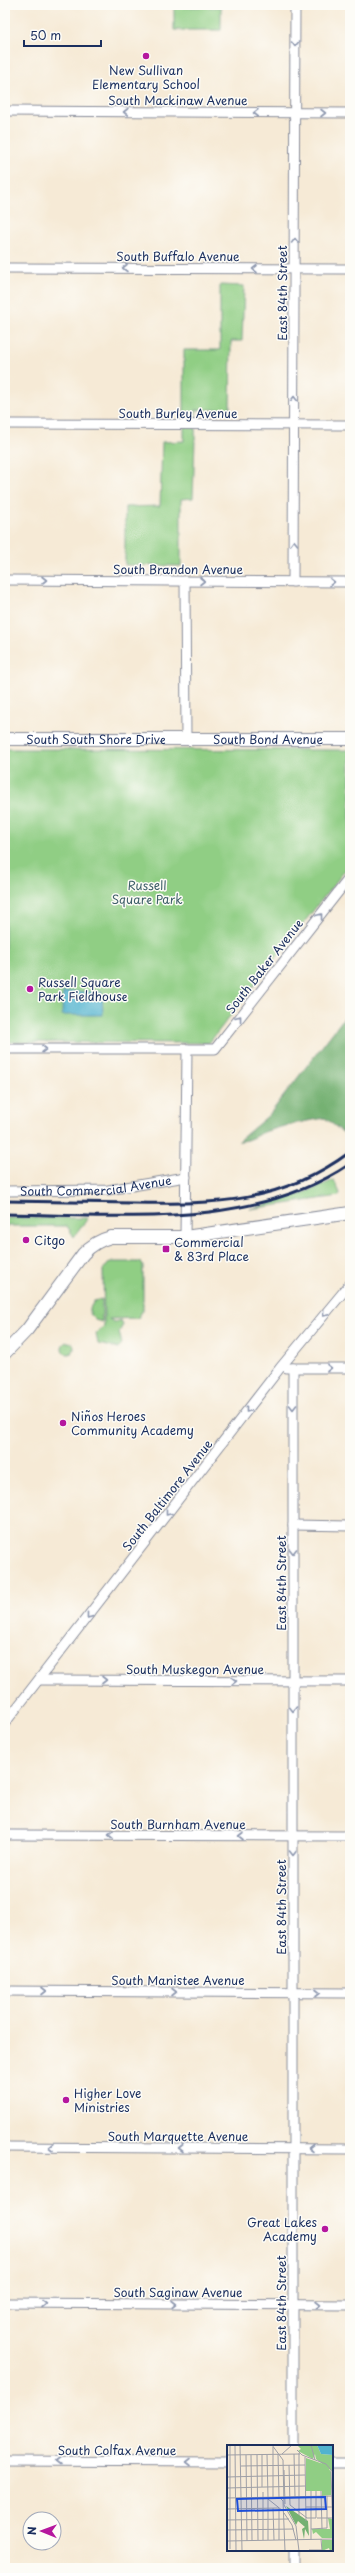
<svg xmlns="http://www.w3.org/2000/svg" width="355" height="2573" viewBox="0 0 355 2573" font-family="'Playpen Sans',sans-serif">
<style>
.green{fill:#90ce84;stroke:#567e71}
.forest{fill:#74b172;stroke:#487068}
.water{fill:#51b3cf;stroke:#367196}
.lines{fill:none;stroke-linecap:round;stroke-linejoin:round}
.street-casing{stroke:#888c9a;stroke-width:11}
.secondary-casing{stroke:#888c9a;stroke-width:14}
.street{stroke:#fff;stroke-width:9}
.secondary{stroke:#fff;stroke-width:12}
.rail{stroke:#1b2f5e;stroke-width:3}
.oneway{stroke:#8d97ae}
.poi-dot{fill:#b5179e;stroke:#fdfcf7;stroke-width:1.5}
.labels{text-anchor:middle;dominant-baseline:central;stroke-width:3;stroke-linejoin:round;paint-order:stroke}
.poi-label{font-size:12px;fill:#1b2f5e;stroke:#fdfcf7;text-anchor:start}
.street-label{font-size:12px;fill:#1b2f5e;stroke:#fdfcf7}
.park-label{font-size:12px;fill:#3e5f69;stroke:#fdfcf7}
.inset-road{fill:none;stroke:#9e9fa6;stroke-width:1}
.view{fill:#1d4ed8;fill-opacity:0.15;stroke:#1d4ed8;stroke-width:2}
.inset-edge{fill:none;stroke:#1b2f5e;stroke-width:2}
</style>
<rect width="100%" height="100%" fill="#fdfcf7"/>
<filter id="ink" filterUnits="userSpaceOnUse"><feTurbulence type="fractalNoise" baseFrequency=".025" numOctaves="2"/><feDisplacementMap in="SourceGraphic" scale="8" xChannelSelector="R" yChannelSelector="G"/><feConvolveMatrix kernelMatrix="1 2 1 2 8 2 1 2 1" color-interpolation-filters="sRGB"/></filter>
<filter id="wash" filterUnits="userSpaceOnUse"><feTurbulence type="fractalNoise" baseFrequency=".012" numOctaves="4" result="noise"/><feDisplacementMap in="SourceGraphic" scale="16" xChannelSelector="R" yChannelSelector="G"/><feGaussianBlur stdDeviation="0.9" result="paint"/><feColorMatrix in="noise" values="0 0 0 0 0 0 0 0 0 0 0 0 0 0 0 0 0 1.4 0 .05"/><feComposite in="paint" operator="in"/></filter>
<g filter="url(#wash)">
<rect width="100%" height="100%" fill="#f6ead6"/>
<path class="green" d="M174,7H221V30H174Z
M220,285L244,286L242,341H231L230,409L196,410L193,498L181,499V566L125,565V507L160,506L162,442L184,441V350H220Z
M5,749L350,750V864L209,1043L5,1042Z
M334,1180L340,1193L339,1196L250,1209L301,1194Z
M5,1218H88L74,1237L67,1226H5Z
M110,1262H140L143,1265V1310L138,1318L109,1319L114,1322L121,1320L123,1325L119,1332L122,1344L118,1348L98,1344L96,1334L104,1327L103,1270Z
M102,1299V1322L95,1320L90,1315V1308L94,1301Z
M62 1348a6 6 0 1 1 12 0a6 6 0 1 1-12 0Z"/>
<path class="forest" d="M350,1010V1138L325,1118C305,1121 286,1125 267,1131C257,1134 249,1142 238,1141L269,1115Z"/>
<path class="water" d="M63,992H102L103,1015H62Z"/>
</g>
<g filter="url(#ink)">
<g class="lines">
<defs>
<g id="street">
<path d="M5,111L350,113"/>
<path d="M5,268L350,269"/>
<path d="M5,424L350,425"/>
<path d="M5,580L350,582"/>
<path d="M185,581L186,739"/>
<path d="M293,582L295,5"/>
<path d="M5,1049H215L350,877"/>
<path id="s1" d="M5,1191L108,1190L186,1177"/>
<path d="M185,1237L187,1049"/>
<path d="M287,1368H350"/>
<path d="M293,1368V2446"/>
<path d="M293,1525L350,1526"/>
<path d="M39,1680L350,1681"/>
<path d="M5,1723L280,1368L350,1284"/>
<path d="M5,1835L350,1836"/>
<path d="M5,1991L350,1993"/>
<path d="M5,2147L350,2149"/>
<path d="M5,2303L350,2305"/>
<path d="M5,2461L228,2462"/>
<path d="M332,2463H350"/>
<path d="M293,2568V2550"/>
</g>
<g id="secondary">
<path id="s2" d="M5,739H350"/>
<path d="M5,1353L27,1330L83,1254C91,1245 99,1240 111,1237H185L350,1213"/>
</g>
</defs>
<use href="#street" class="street-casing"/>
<use href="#secondary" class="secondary-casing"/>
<use href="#street" class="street"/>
<use href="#secondary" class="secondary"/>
<path class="rail" d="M5,1201C48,1202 90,1202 133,1203C216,1204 280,1204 350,1152
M5,1214C118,1215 251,1231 350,1164"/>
</g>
<defs><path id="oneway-chevron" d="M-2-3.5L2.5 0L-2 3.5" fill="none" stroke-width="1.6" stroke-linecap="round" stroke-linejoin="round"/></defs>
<g class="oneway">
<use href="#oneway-chevron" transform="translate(295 44) rotate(90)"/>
<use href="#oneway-chevron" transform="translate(126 112) rotate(-180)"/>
<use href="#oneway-chevron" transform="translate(256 113) rotate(-180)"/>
<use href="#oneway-chevron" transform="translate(323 113)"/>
<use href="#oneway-chevron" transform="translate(295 241) rotate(-90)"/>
<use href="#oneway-chevron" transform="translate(125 268) rotate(-180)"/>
<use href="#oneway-chevron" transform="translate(255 269) rotate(-180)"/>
<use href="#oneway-chevron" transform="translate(294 399) rotate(-90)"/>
<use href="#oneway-chevron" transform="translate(294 543) rotate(-90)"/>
<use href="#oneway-chevron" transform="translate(44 580)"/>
<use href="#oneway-chevron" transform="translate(202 581)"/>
<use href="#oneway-chevron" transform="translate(332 582)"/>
<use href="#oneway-chevron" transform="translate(320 916) rotate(-52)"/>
<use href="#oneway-chevron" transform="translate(239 1018) rotate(-52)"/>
<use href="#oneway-chevron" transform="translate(44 1049)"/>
<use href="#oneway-chevron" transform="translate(325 1314) rotate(130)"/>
<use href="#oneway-chevron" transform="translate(329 1368)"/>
<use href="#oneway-chevron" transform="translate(293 1407) rotate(90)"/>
<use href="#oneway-chevron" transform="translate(248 1410) rotate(128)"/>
<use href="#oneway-chevron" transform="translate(168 1513) rotate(128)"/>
<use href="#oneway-chevron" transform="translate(293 1551) rotate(90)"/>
<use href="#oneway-chevron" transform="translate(89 1616) rotate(128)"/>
<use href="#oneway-chevron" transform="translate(104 1680)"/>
<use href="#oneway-chevron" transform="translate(234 1681)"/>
<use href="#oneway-chevron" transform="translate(293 1709) rotate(90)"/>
<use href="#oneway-chevron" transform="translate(111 1835) rotate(-180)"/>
<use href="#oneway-chevron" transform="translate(241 1836) rotate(-180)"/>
<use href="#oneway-chevron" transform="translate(293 1853) rotate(90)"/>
<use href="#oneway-chevron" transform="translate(44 1991)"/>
<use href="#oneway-chevron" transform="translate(174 1992)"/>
<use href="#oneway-chevron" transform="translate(318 1993)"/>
<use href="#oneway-chevron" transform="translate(51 2147) rotate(-180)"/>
<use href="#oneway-chevron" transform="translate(181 2148) rotate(-180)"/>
<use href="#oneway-chevron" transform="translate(311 2148) rotate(-180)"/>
<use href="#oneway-chevron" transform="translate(44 2304)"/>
<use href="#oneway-chevron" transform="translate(174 2304)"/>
<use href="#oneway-chevron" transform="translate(318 2305)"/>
<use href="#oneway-chevron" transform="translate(59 2461) rotate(-180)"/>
<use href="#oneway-chevron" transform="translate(189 2462) rotate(-180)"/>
</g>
</g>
<g class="poi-dot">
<circle cx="146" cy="56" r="4"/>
<circle cx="30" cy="989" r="4"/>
<circle cx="26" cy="1240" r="4"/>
<rect x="162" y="1245" width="8" height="8" rx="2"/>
<circle cx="63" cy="1423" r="4"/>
<circle cx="66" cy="2100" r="4"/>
<circle cx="325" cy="2229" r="4"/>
</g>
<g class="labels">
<g class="poi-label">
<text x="146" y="70" text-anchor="middle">New Sullivan<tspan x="146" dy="14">Elementary School</tspan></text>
<text x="38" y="982">Russell Square<tspan x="38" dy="14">Park Fieldhouse</tspan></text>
<text x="34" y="1240">Citgo</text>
<text x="174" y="1242">Commercial<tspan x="174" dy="14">&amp; 83rd Place</tspan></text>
<text x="71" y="1416">Niños Heroes<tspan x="71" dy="14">Community Academy</tspan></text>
<text x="74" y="2093">Higher Love<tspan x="74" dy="14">Ministries</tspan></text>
<text x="317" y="2222" text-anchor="end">Great Lakes<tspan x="317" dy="14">Academy</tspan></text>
</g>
<g class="street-label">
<text x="178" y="100">South Mackinaw Avenue</text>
<text x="178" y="256">South Buffalo Avenue</text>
<text transform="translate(282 293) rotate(-90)">East 84th Street</text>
<text x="178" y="413">South Burley Avenue</text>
<text x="178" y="569">South Brandon Avenue</text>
<text stroke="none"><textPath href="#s2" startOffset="91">South South Shore Drive</textPath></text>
<text stroke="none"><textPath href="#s2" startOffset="263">South Bond Avenue</textPath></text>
<text transform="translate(264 966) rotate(-52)">South Baker Avenue</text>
<text stroke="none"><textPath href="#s1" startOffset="91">South Commercial Avenue</textPath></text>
<text transform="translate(167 1495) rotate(-52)">South Baltimore Avenue</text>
<text transform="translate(281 1583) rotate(-90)">East 84th Street</text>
<text x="195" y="1669">South Muskegon Avenue</text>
<text x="178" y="1824">South Burnham Avenue</text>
<text transform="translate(281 1907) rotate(-90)">East 84th Street</text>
<text x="178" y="1980">South Manistee Avenue</text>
<text x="178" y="2136">South Marquette Avenue</text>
<text x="178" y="2292">South Saginaw Avenue</text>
<text transform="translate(281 2303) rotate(-90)">East 84th Street</text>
<text x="117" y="2450">South Colfax Avenue</text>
</g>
<g class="park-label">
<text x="147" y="885">Russell<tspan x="147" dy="14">Square Park</tspan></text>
</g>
</g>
<g transform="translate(227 2445)">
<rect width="106" height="106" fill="#f6ead6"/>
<path d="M70,0H90L94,9L106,10V27L89,14L88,9L86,14L71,6L74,4ZM79,13L99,20L104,27V50L95,51V46H79ZM101,73L105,74V93H95L89,87L86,89L85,84H103ZM95,95H105L106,106H103L102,103L95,106Z" fill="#90ce84"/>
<path d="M59,61L81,76L82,91L78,84L77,94L75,84L78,82L71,76L69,80Z" fill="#74b172"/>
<path d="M90,0H106V10L94,9Z" fill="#51b3cf"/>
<path class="inset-road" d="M3,0V104M8,0L9,106M13,0L15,106M45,0L56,15L57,60L69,81L72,106M84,0L88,15M46,2V52M70,5L75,10L99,19L104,25L106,90M51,9L52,52L106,51M55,9L65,0M67,9L68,52M0,10L73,9M19,10L20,96M24,10L25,96M30,10L31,95M35,10V42M40,10L41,52M78,12L79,76M62,20L63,60L80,73H89M14,21L78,20M57,25L58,59M0,32L78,30M0,43L78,41M84,46V95M89,46V73M94,46L95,84M36,47V95M0,53L52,52L56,56L58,106M41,54V95M41,54L56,66M79,62H105M46,63L47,95M52,63V95M0,64L52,63M57,68L65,80L69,95M72,70V8M90,73H106M0,75L62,74M84,84L100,83V51M0,85L67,84M94,94L95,106M0,96L106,94M82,105H95M54,106H70"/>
<path class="view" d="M98,52L99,64L11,66L10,54Z"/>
<rect width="106" height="106" class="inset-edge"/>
</g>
<rect width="355" height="2573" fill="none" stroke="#fdfcf7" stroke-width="20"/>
<g transform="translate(42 2531) rotate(271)"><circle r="19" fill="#fdfcf7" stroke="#a3aaba"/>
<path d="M0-3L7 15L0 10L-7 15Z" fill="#b5179e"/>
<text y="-6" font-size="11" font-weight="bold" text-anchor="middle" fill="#1b2f5e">N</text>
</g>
<path d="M24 40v6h77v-6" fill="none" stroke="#1b2f5e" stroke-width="2"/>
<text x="30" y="40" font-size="12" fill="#1b2f5e" stroke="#fdfcf7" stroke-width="3" paint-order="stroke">50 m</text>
</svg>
